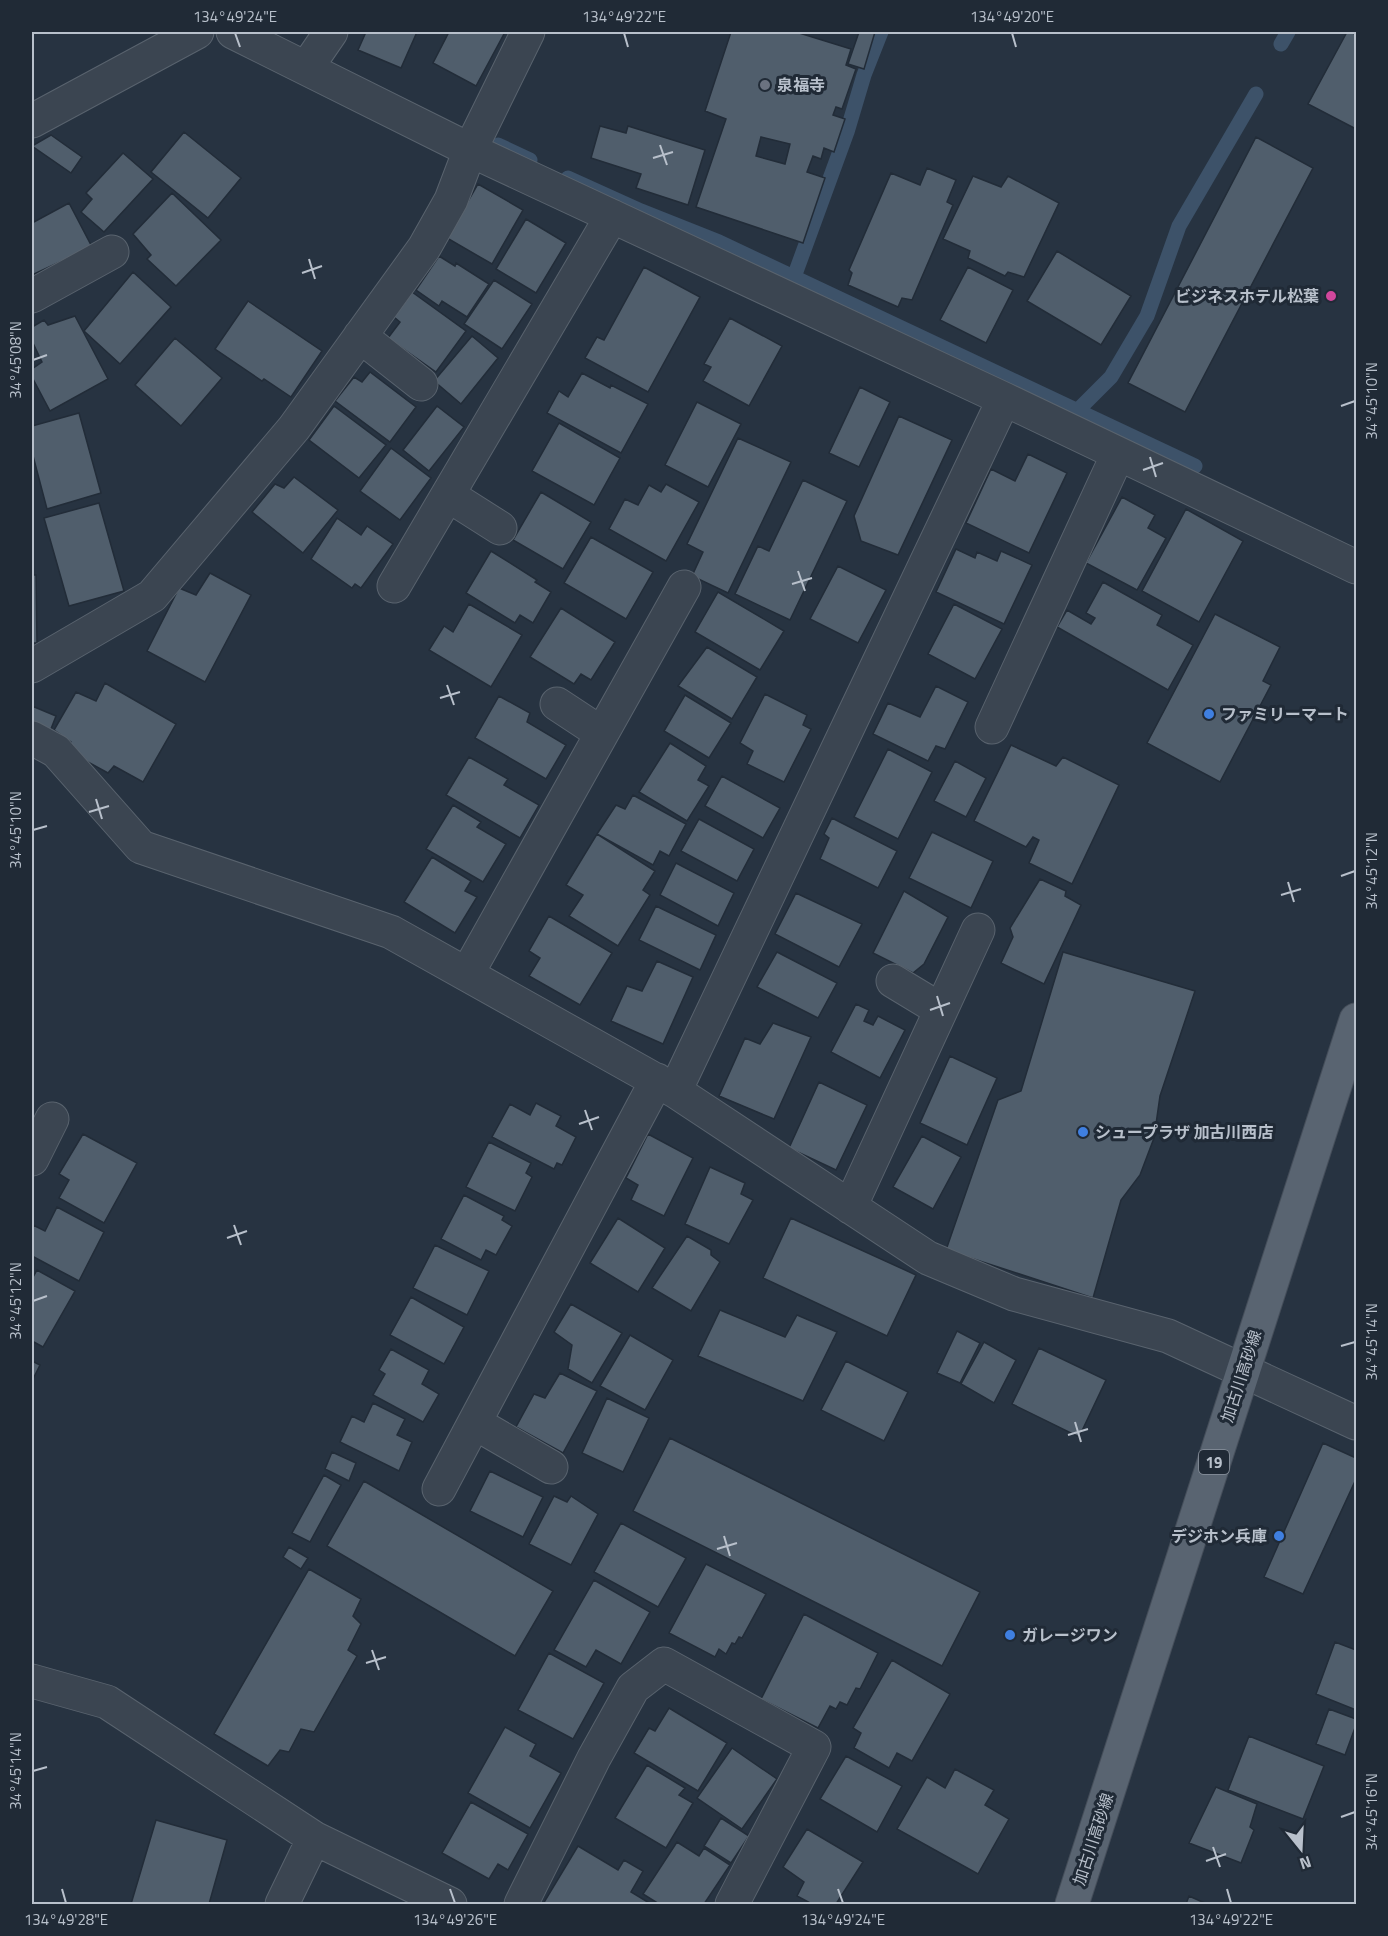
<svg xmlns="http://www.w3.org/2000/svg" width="1388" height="1936" viewBox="0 0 1388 1936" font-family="'Titillium Web','Noto Sans JP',sans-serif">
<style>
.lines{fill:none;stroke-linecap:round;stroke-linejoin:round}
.stream{stroke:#3d5269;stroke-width:15}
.building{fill:#505e6c;stroke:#222c38;stroke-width:1.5;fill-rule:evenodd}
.minor-casing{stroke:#59636e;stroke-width:35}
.major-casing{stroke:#454e5a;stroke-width:35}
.minor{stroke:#3b4551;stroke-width:33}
.major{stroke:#596471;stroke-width:33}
.ticks{fill:none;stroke:#b8c0cb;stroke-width:2}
.worship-dot{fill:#6b7280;stroke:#202a36;stroke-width:2}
.hotel-dot{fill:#d1479c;stroke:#202a36;stroke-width:2}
.shop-dot{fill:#3f7fe0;stroke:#202a36;stroke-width:2}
.labels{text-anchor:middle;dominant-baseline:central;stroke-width:6;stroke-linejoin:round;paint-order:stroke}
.shield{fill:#202a36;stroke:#8a939e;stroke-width:1.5}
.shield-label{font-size:15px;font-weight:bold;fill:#b8c0cb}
.poi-label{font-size:16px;font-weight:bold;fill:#b8c0cb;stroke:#202a36;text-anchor:start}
.street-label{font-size:16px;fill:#b8c0cb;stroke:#202a36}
.neatline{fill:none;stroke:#b8c0cb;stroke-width:2}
.ticks-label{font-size:15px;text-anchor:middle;fill:#b8c0cb}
</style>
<rect width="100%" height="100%" fill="#273341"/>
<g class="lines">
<path class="stream" d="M1281,44L1288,32
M498,145L530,160
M568,178L641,211L719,242L1195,466
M794,277L847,132L864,75L881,32
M1077,411L1111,377L1147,316L1179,226L1256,94"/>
</g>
<path class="building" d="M366,32H417L401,68L358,50Z
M449,32H505L476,86L433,63Z
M731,32H796L851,49L846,65L856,69L842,109L836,107L833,115L845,119L834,152L824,148L821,159L813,156L807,172L825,178L803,243L696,207L726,119L705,111ZM761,137L790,144L785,164L756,156Z
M859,32H875L864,69L848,64Z
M1347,32L1356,34V129L1308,104Z
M600,126L626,133L628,126L705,150L688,205L636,188L641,174L591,158Z
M184,132L241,178L208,218L151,172Z
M51,135L82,157L71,173L32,146Z
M1256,137L1313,168L1185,412L1128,383Z
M123,153L153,179L104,232L81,212L92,199L86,193Z
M927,168L956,180L947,202L953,205L912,300L902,298L898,307L848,285L852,273L849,270L891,173L920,185Z
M973,176L1001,187L1008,176L1059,203L1024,277L1008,272L1005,276L968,258L970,251L943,239Z
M478,184L523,210L492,264L447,238Z
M172,193L221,240L176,286L147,259L151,255L133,234Z
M69,203L92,247L32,275V223Z
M526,219L566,243L536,293L496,269Z
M1057,251L1131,296L1101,345L1027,301Z
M439,256L455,266L456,263L489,284L467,317L442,301L439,306L416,290Z
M644,267L700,297L648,392L585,358L597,337L604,340Z
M968,267L1013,290L986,343L940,320Z
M133,272L171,307L120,364L84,331Z
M494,280L532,304L502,349L464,324Z
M412,292L466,331L436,372L388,338L400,322L394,317Z
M248,301L322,351L291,397L264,379L262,381L215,349Z
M75,316L108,379L50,411L32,377V369L42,362L32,341V327L44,320L48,325Z
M730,318L782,346L749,406L703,381L711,367L704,364Z
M472,336L498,358L461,404L434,381Z
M175,338L222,378L181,426L135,385Z
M370,372L416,407L390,442L335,401L354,377L362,382Z
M582,373L610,388L611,385L648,404L621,453L547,413L559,391L568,397Z
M860,387L890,402L859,467L829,453Z
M697,402L741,424L708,487L665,465Z
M334,406L386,445L359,478L309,440Z
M437,406L464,427L429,471L403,450Z
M79,413L101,493L47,509L32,452V426Z
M899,416L952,440L898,555L861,541L854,516Z
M559,423L620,458L594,505L532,471Z
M738,438L791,462L728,593L692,576L703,552L687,544Z
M391,448L431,478L400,520L360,491Z
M1028,454L1067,473L1029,553L966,523L991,469L1015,481Z
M294,477L338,510L303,553L252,512L275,484L284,488Z
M803,480L847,501L790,620L735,594L758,546L769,551Z
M666,484L699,502L666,561L609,529L625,499L638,505L649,485L661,492Z
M541,492L591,522L563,569L513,540Z
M1122,497L1155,515L1148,528L1166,538L1137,590L1086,563Z
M99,503L124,591L69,606L44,518Z
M1186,509L1243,541L1199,622L1142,591Z
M337,518L361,535L367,526L393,544L361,588L355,584L352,588L311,559Z
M591,537L653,572L626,619L564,583Z
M956,549L975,558L977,552L997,561L1001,551L1032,565L1004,624L936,592Z
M491,551L537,580L535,582L551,592L533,623L520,615L515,623L466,593Z
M838,566L886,590L858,643L810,619Z
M210,573L251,595L205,682L147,651L179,588L196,595Z
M32,575H36L37,643H32Z
M1103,582L1162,615L1157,625L1193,645L1168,690L1057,627L1067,610L1091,624L1095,618L1086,613Z
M718,592L784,631L760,670L695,632Z
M469,604L522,635L491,687L429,650L444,626L453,632Z
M954,604L1002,629L975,679L928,654Z
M561,608L615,642L591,680L581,674L574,684L530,657Z
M1215,614L1280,647L1263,681L1271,685L1220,782L1147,743Z
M707,647L757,677L732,719L678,686Z
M105,683L176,724L143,782L114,766L108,773L68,751L71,742L54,730L76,692L96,701Z
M936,686L968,702L945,749L936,746L928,761L873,734L888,703L920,717Z
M765,694L807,715L803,725L811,729L784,782L747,764L753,751L740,743Z
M685,695L731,723L709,758L664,731Z
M499,696L530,713L527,722L566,745L546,779L475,738Z
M32,706L56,716L49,734L32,727Z
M670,743L706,766L698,780L709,786L687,821L639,792Z
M1011,745L1056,766L1063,757L1119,785L1072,884L1029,863L1039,840L1033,837L1026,847L974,821Z
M888,749L932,772L898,839L854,817Z
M469,757L508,779L504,785L539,805L520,838L446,795Z
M955,761L986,778L966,817L934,801Z
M722,776L780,808L763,838L705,806Z
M633,795L686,824L669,856L660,851L653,865L597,834L616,805L625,809Z
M453,805L481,822L477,827L506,844L483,882L426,849Z
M832,818L897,851L878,888L820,859L829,838L824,834Z
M699,819L754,849L737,881L681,851Z
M932,832L993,861L971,908L909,878Z
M597,834L655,871L643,890L650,895L618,946L569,916L583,895L566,885Z
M432,857L471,881L465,891L477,897L455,933L404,902Z
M676,863L734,893L718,926L660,895Z
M1040,879L1066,891L1065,896L1081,905L1044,984L1001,963L1013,937L1010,928Z
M904,891L948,917L924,964L913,973L873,953Z
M796,893L862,924L839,967L775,934Z
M656,906L716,935L700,970L639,940Z
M549,916L612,953L580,1005L529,976L540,958L529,951Z
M777,952L837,983L818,1018L757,987Z
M1063,952L1195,991L1160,1096L1154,1138L1140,1175L1121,1200L1093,1298L946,1250L998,1100L1021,1091Z
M657,961L693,977L663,1044L611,1021L627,986L642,991Z
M856,1004L869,1010L864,1021L873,1025L878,1016L905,1030L880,1078L831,1052Z
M773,1023L811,1037L774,1119L719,1096L745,1038L760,1044Z
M950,1056L997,1078L967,1145L920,1123Z
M819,1082L867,1105L836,1170L789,1148Z
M536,1103L561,1116L556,1126L576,1137L562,1165L557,1163L554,1169L492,1137L510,1104L530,1115Z
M83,1134L137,1163L104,1223L59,1198L69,1180L59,1174Z
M648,1134L693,1158L664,1216L631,1200L638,1185L626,1178Z
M922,1136L961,1157L933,1209L893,1187Z
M489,1142L531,1163L526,1173L532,1177L515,1211L466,1187Z
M710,1167L745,1183L741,1194L753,1200L729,1244L685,1224Z
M464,1195L504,1216L502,1220L512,1226L496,1255L486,1250L481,1260L441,1239Z
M57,1207L104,1232L79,1281L32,1256L33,1225L45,1231Z
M618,1218L665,1248L638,1292L590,1263Z
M791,1218L916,1275L887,1336L763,1278Z
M687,1236L711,1250V1255L720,1262L691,1311L652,1288Z
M435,1245L489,1271L467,1315L413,1288Z
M37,1270L75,1291L43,1347L32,1341V1279Z
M411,1297L464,1327L444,1364L390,1335Z
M571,1304L622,1333L592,1383L568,1369L572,1345L554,1332Z
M720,1310L785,1337L797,1315L837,1332L803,1401L698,1356Z
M957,1331L980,1343L960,1383L937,1373Z
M630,1335L673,1360L645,1410L600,1386Z
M984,1342L1016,1360L994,1403L961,1384Z
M1039,1348L1106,1380L1079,1437L1012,1404Z
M391,1349L429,1370L422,1384L439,1394L423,1422L373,1395L385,1374L379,1370Z
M32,1361L40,1365L32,1381Z
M846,1361L908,1392L884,1441L821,1410Z
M560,1373L597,1391L563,1453L516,1427L534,1394L545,1398Z
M607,1398L649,1418L623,1472L582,1453Z
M373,1403L405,1419L397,1435L412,1442L399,1471L340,1442L352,1416L364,1422Z
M670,1438L980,1592L942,1666L633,1511Z
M1323,1443L1356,1458V1479L1303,1594L1264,1577Z
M332,1452L356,1463L349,1481L325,1469Z
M490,1471L543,1497L523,1537L470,1511Z
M324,1475L341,1485L310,1542L292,1533Z
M364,1481L553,1591L515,1656L327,1546Z
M554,1496L567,1502L571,1496L598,1514L571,1565L529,1544Z
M621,1523L686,1558L658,1607L594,1572Z
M289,1547L308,1558L301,1569L283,1557Z
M706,1564L766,1594L742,1638L739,1637L735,1644L732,1643L726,1654L719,1649L715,1657L669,1633Z
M309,1569L361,1599L353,1616L361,1624L348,1650L357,1656L314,1732L301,1729L289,1752L280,1750L268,1766L214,1734Z
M594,1580L650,1612L621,1664L596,1650L586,1667L554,1650Z
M804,1614L878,1653L860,1689L856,1688L847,1705L840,1702L836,1709L830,1706L818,1728L761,1699Z
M1335,1642L1356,1650V1710L1316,1694Z
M549,1653L604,1683L573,1739L518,1710Z
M892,1660L950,1694L912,1761L897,1753L889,1768L854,1748L861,1733L853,1728Z
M669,1708L727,1743L698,1791L634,1753L649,1728L655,1731Z
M1329,1709L1356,1719V1725L1345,1755L1316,1744Z
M505,1727L536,1744L530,1756L561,1773L530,1828L468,1793Z
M1249,1736L1324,1766L1303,1819L1228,1790Z
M732,1748L777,1779L742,1829L697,1798Z
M846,1756L902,1786L877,1832L820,1799Z
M647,1765L685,1788L679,1795L693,1803L666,1848L615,1818Z
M955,1769L994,1790L985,1805L1009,1819L978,1874L897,1829L927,1777L945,1788Z
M1216,1787L1257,1804L1250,1827L1254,1830L1241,1863L1189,1843Z
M471,1802L528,1834L508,1870L498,1864L489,1879L442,1853Z
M721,1818L749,1836L731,1863L704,1846Z
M156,1820L227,1840L209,1904H131Z
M807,1829L863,1862L836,1904H812L797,1896L804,1882L783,1867Z
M677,1842L699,1856L704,1848L730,1865L704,1904H659L643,1894Z
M578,1846L618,1870L624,1860L643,1871L631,1892L651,1904H543Z
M1189,1896L1207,1904H1186Z"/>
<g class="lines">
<defs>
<path id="minor" d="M233,32L470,150L1004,399L1356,567
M307,67L331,32
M32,121L197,32
M32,296L112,252
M360,336L421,384
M448,495L500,528
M394,586L612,216
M32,666L152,596L294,428L424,248L451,200L470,150L528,32
M557,704L601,733
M992,727L1118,454
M32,738L56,751L141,847L391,932L675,1091L928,1258L1014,1294L1168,1336L1356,1423
M467,974L684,587
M893,981L941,1010
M675,1091L1004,399
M32,1159L52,1119
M850,1207L978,930
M475,1423L551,1467
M439,1489L657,1080
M32,1681L107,1702L314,1838L450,1904
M282,1904L314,1838
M521,1904L594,1758L633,1688L664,1664L814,1747L732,1904"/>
<path id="major" d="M1072,1904L1356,1020"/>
</defs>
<use href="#minor" class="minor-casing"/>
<use href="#major" class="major-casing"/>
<use href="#minor" class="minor"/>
<use href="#major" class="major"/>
</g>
<path class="ticks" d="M235,33L240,47M624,33L628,47M1012,33L1016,47M660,145L667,165M653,158L673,152M309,259L315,279M302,273L322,266M33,360L47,355M1341,406L1355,401M1150,457L1156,477M1143,470L1163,463M798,571L805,591M792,584L812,578M447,685L454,705M440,698L460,692M96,799L102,819M89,812L109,806M33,830L47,826M1341,876L1355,871M1288,882L1294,902M1281,895L1301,889M937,996L943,1016M930,1010L950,1003M585,1110L592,1130M579,1124L599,1117M234,1225L241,1245M227,1238L247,1231M33,1301L47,1296M1341,1346L1355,1342M1075,1422L1081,1442M1068,1435L1088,1429M724,1536L730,1556M717,1549L737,1543M372,1650L379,1670M366,1663L386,1657M33,1771L47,1767M1341,1817L1355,1812M1213,1847L1220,1867M1206,1861L1226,1854M62,1889L66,1903M450,1889L455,1903M838,1889L843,1903M1227,1889L1231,1903"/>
<circle class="worship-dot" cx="765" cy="85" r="6"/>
<circle class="hotel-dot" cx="1331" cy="296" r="6"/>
<g class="shop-dot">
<circle cx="1209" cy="714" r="6"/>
<circle cx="1083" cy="1132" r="6"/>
<circle cx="1279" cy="1536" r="6"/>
<circle cx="1010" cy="1635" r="6"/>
</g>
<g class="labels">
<rect class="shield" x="1199" y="1450" width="30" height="24" rx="4.5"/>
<g class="shield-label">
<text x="1214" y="1462">19</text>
</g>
<g class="poi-label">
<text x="777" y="85">泉福寺</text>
<text x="1319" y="296" text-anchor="end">ビジネスホテル松葉</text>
<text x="1221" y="714">ファミリーマート</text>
<text x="1095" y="1132">シュープラザ 加古川西店</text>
<text x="1267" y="1536" text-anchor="end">デジホン兵庫</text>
<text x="1022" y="1635">ガレージワン</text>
</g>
<g class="street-label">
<text transform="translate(1241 1376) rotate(-72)">加古川高砂線</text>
<text transform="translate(1093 1839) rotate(-72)">加古川高砂線</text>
</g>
</g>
<rect width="1388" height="1936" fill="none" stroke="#202a36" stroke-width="66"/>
<g transform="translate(1301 1849) rotate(162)" stroke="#202a36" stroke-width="4.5" paint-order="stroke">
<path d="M0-4.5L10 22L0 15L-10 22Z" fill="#b8c0cb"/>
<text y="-9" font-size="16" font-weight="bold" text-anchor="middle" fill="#b8c0cb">N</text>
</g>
<rect x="33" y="33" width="1322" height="1870" class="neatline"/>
<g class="ticks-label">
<text x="235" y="22">134°49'24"E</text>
<text x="624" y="22">134°49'22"E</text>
<text x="1012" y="22">134°49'20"E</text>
<text transform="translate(16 360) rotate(-90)" y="5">34°45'08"N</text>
<text transform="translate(1372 401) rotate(-90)" y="5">34°45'10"N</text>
<text transform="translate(16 830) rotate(-90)" y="5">34°45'10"N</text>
<text transform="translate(1372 871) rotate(-90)" y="5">34°45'12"N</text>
<text transform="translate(16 1301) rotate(-90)" y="5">34°45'12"N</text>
<text transform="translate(1372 1342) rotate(-90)" y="5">34°45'14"N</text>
<text transform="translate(16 1771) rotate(-90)" y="5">34°45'14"N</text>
<text transform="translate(1372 1812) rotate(-90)" y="5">34°45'16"N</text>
<text x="66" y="1925">134°49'28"E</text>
<text x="455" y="1925">134°49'26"E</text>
<text x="843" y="1925">134°49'24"E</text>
<text x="1231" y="1925">134°49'22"E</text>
</g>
</svg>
